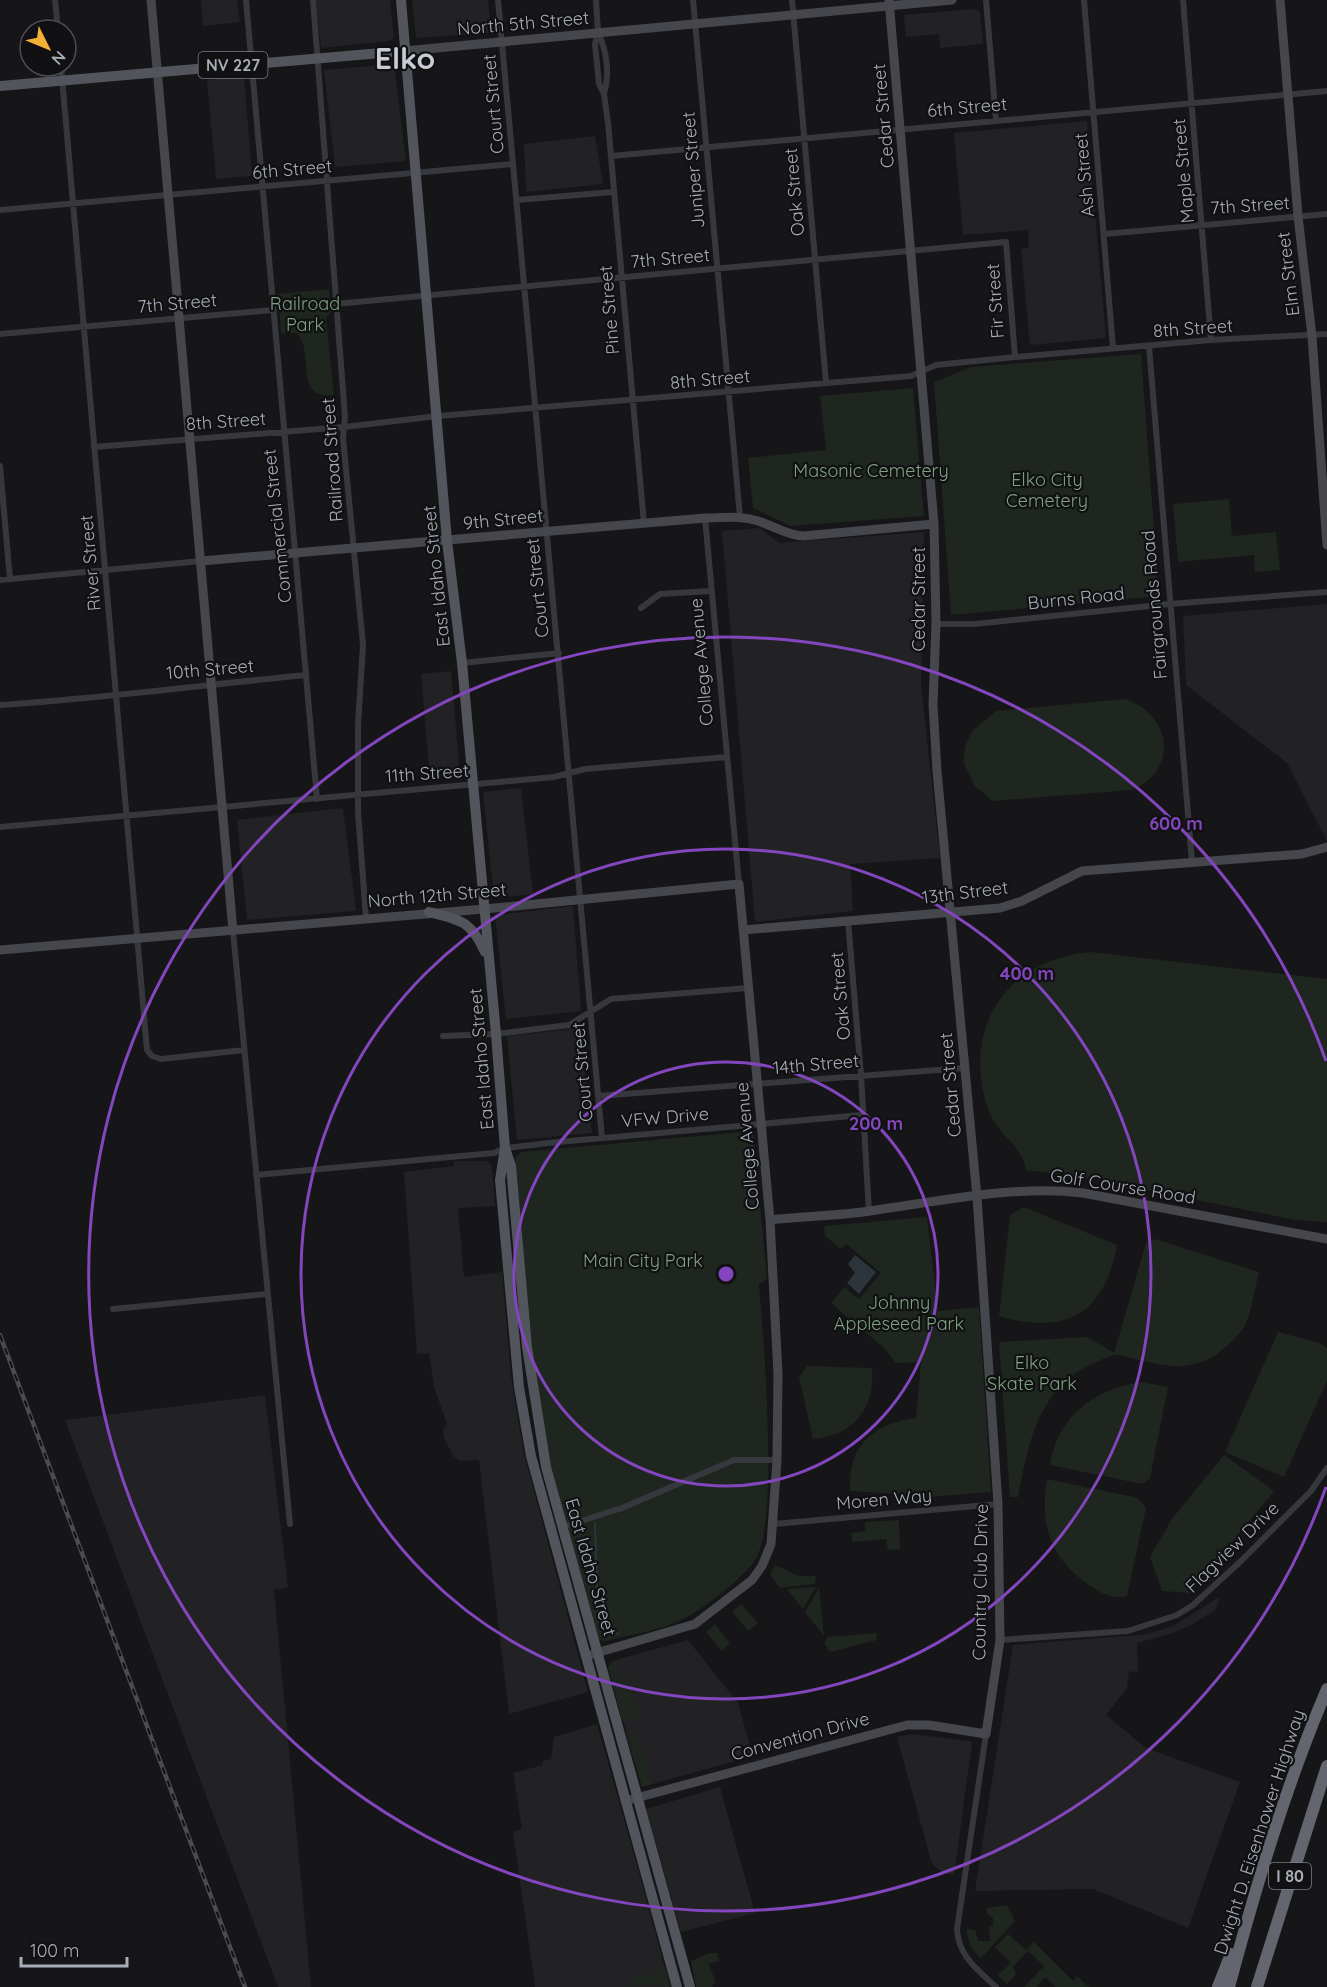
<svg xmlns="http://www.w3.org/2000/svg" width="1327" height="1987" viewBox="0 0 1327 1987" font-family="Quicksand,sans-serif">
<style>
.built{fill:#222225}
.green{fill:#1e261f}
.water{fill:#2c353c}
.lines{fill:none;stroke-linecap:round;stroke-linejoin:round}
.stream{stroke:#2c353c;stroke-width:2}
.street{stroke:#37383d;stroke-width:6}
.secondary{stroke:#45474d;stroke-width:9}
.primary{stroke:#53555c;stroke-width:10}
.highway{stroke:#63666e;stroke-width:12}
.rail-casing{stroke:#4a4c52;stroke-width:4.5}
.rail{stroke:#111113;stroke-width:2;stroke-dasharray:7;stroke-linecap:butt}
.ring{fill:none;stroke:#8446be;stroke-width:3}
.labels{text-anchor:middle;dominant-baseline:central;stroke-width:4.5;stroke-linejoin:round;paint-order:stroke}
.shield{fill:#111113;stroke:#7b7e86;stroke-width:1.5}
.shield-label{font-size:16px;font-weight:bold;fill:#a8adb8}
.street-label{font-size:18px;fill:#a8adb8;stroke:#111113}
.park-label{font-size:18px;fill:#7fa381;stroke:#111113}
.town-label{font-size:30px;font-weight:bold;fill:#c9ccd4;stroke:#111113}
.centre{fill:#8446be;stroke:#111113;stroke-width:3}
.ring-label{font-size:18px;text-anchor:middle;font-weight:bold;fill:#8446be;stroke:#111113;stroke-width:4.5;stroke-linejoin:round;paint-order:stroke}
</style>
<rect width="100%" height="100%" fill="#161618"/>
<path class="built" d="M201,0H237L240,22L203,26Z
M316,0H390L394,38L389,41L321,48Z
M412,0H488L491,33L416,38Z
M974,9L980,12L983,44L940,48L939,34L906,37L904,15Z
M394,64L406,161L335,167L324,70Z
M244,75L252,176L216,179L207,80Z
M1087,121L1106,338L1030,345L1021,249L1029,248L1028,230L963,235L954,133Z
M595,136L603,184L526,192L524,144Z
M760,528L779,543L924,532L921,685L940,858L850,864L853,911L755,922L722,531Z
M1327,604V841L1287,763L1186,685L1183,616Z
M451,671L460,775L430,778L421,674Z
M521,788L533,894L494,898L483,792Z
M343,808L356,911L247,920L237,820Z
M573,906L581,1011L506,1019L495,915Z
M580,1028L592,1133L517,1140L507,1036Z
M454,1161H487L492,1165L495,1206L458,1208L464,1277L502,1272L511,1376L523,1450L588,1692L509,1714L479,1460L460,1461L454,1457L444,1438L443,1429L447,1424L434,1387L429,1353L417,1354L404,1172L454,1166Z
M265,1395L288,1587L274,1590L311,1987H278L65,1420Z
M1221,1596L1215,1610L1193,1624L1170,1634L1137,1643L1138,1671L1129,1672L1127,1688L1106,1715L1146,1748L1240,1782L1188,1928L1093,1889L975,1891L1013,1645L1147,1634L1173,1626Z
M688,1640L738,1703L753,1756L642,1787L608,1667L612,1661Z
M597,1724L642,1883L670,1987H535L513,1832L522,1828L513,1773L543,1765V1761L551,1759L554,1737Z
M911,1734L969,1741L972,1744L954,1875L943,1873L932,1864L897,1737Z
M720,1787L755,1913L681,1932L646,1809Z"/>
<path class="green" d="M329,289L331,312L326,318L334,395C292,401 316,349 296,333H281L278,294Z
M1141,354L1159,596L951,615L934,382L971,367Z
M913,388L924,516L791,526L753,508L748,458L826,450L820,396Z
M1229,499L1232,536L1276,532L1280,570L1255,572L1254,555L1178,562L1173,504Z
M1124,699C1172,713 1180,771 1131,790L993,801L975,786L963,761L965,747L972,731L996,711Z
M1090,952L1327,979V1222L1295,1220L1094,1179L1026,1170C1021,1143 995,1133 988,1109C961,1028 1006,960 1090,952Z
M753,1131L767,1279L759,1284C763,1334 780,1524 755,1560C742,1580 698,1613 677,1622C655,1631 629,1635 606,1641L599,1640L546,1449L535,1379L515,1157L521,1152Z
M1024,1207L1117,1245C1105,1314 1065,1336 999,1316L1010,1215Z
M927,1217L938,1311L979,1307L991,1492L914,1498L912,1495L850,1491C848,1445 873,1424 916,1418L921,1362L896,1363L883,1347L831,1303L844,1287L859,1299L881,1273L846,1244L841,1249L825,1236L824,1226Z
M1155,1239L1259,1272C1255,1288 1253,1304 1248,1318C1245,1329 1236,1337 1229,1344C1193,1379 1157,1364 1115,1354C1101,1360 1084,1366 1073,1375C1034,1405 1027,1452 1018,1497H1010L999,1342L1088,1337L1114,1353L1146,1243Z
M1278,1332L1319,1343L1327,1348V1381L1284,1477L1225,1452Z
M807,1366L872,1368C876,1408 853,1436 813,1439L799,1377Z
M1141,1382L1168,1387L1150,1478L1142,1484L1050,1465C1057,1417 1094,1389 1141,1382Z
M1224,1455L1274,1491L1190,1593L1162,1591L1150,1557L1172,1519Z
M1047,1479L1138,1498L1146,1508L1127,1596C1114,1600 1103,1594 1092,1587C1052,1561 1039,1527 1047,1479Z
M899,1520L900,1549L888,1550L886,1539L852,1542L851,1533L865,1531V1522Z
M775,1565L799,1576H816L815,1584L780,1588L770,1575Z
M816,1587L803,1609L787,1589Z
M819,1588L824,1636L805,1612Z
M741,1604L758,1623L748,1631L732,1611Z
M715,1624L730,1643L722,1651L706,1632Z
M876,1633L877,1640L830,1652L824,1643L827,1637Z
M615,1660L620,1678L627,1676L641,1717L622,1721L608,1667Z
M638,1733L652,1784L642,1787L627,1737Z
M1007,1905L1015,1921L980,1959L970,1945L966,1929L975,1930L978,1941H990L989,1926H993V1918L987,1914V1908Z
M1008,1934L1026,1950L1034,1942L1073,1981L1077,1976L1089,1987H1056L1045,1977L1037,1987H1024L1044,1966L1028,1951L1013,1967L1016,1974L1007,1984L998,1975L1011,1963L995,1947Z
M710,1953H717L719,1961L709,1964L716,1983L712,1984L713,1987H696L691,1961Z
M666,1969L670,1987H662L661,1984L631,1987L629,1979Z"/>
<path class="water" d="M855,1255L876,1272L859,1294L847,1283L855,1273L848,1264Z"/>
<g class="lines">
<path class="stream" d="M595,1523L598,1615
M601,1623L610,1626L618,1634"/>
<path class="street" d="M55,0L58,30
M246,0L317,799
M313,0L345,417L343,438L363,645L358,725V811L366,918
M498,0L602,1138
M596,0L598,32L595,44L599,84L604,94L608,123L644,524
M693,0L740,517
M792,0L826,382
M986,0L996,120
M1084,0L1113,348
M1183,0L1211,340
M598,33C607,51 610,74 604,94
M61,66L147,1050L152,1056L161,1059L244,1050
M611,156L1327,91
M517,200L613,192
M0,210L513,164
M1105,234L1327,214
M335,304L1006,242L1015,357
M0,334L273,310
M1149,346L1192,862
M94,447L344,427L438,416L911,376L936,365L1015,357L1211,340L1327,334
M0,466L10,579
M705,518L739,884
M0,580L201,561
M641,608L660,594L711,591
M936,624H975L1169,604L1327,592
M462,663L559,653
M0,705C103,698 204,685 306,675
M0,827L554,777L585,769L727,757
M848,921L861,1075L869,1212
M233,931L290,1524
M443,1036L496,1034L569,1025L611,999L748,988
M598,1096L964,1068
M256,1175L494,1153L505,1148L558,1142L862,1115
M113,1309L267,1294
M774,1524L998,1504
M562,1527L622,1508L734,1460H777
M1000,1640L1128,1631L1177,1615L1193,1605L1240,1562L1311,1491L1327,1468
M986,1734L957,1929C958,1956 978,1970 996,1987"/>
<path class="secondary" d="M151,0L233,931
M1280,0L1298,216L1312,336L1327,545
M404,51L952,0
M201,561L705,518C723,518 740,515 758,521C774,526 786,535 803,536L934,524
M743,930L1000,908L1022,901L1082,871L1302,854L1327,847
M0,950L484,909L739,884L770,1220L778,1374L777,1460L771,1544L762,1566L752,1580L695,1624L593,1654
M770,1220C803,1216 837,1216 870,1211C941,1201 1012,1185 1083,1193L1327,1239
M625,1801L907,1725H929L986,1734L1000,1640L998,1504L977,1197L937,771L933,704L936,624L934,524L889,0"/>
<path class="primary" d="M401,0L447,541L462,663L496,1034L505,1148L500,1180L519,1387L531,1456L677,1987
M0,86L404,51
M429,912C461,920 471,921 485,952
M505,1148L511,1166L527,1347L546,1467L690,1987"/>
<path class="highway" d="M1218,1987L1231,1954
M1229,1987C1256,1886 1286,1785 1327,1689
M1257,1987L1327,1766"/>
<defs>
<path id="rail" d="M0,1335L245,1987"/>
</defs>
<use href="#rail" class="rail-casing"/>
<use href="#rail" class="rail"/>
</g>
<g class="ring">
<circle cx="726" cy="1274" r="212"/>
<circle cx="726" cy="1274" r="425"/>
<path d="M1326 1487A637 637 0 1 1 1326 1061"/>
</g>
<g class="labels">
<g class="shield">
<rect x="198.5" y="52" width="69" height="26" rx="4.5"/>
<rect x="1269" y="1863" width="42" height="26" rx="4.5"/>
</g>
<g class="shield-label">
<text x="233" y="65">NV 227</text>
<text x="1290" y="1876">I 80</text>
</g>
<g class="street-label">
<text transform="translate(523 23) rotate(-5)">North 5th Street</text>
<text transform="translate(493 104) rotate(-95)">Court Street</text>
<text transform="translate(967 107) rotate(-5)">6th Street</text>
<text transform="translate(883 116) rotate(-95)">Cedar Street</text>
<text transform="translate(292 169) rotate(-5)">6th Street</text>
<text transform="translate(693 170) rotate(-95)">Juniper Street</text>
<text transform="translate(1183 171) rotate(-95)">Maple Street</text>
<text transform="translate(1084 175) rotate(-95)">Ash Street</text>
<text transform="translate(794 192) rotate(-95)">Oak Street</text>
<text transform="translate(1250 205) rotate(-4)">7th Street</text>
<text transform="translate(670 258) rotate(-5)">7th Street</text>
<text transform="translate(1288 274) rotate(-97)">Elm Street</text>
<text transform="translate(995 301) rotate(-94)">Fir Street</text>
<text transform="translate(177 303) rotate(-5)">7th Street</text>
<text transform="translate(609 310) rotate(-95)">Pine Street</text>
<text transform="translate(1193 328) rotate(-4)">8th Street</text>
<text transform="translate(710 379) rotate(-5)">8th Street</text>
<text transform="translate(226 421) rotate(-4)">8th Street</text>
<text transform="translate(332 460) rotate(-94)">Railroad Street</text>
<text transform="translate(503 519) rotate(-6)">9th Street</text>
<text transform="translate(277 526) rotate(-96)">Commercial Street</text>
<text transform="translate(90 563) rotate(-95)">River Street</text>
<text transform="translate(436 576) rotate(-96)">East Idaho Street</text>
<text transform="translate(537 588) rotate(-96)">Court Street</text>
<text transform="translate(1076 598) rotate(-6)">Burns Road</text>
<text transform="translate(918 599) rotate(-90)">Cedar Street</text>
<text transform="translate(1154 605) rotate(-95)">Fairgrounds Road</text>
<text transform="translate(701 662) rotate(-95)">College Avenue</text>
<text transform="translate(210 669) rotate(-5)">10th Street</text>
<text transform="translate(427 773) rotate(-4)">11th Street</text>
<text transform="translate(965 892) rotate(-7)">13th Street</text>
<text transform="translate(437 895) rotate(-5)">North 12th Street</text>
<text transform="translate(840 996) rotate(-95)">Oak Street</text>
<text transform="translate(481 1059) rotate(-95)">East Idaho Street</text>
<text transform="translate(816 1064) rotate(-5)">14th Street</text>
<text transform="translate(582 1072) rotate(-95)">Court Street</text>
<text transform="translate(950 1085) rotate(-95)">Cedar Street</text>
<text transform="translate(665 1117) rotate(-5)">VFW Drive</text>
<text transform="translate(747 1146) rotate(-95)">College Avenue</text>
<text transform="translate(1123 1186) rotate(9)">Golf Course Road</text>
<text transform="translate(884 1499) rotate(-5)">Moren Way</text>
<text transform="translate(1232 1547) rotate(-44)">Flagview Drive</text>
<text transform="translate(591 1567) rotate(74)">East Idaho Street</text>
<text transform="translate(980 1582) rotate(-89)">Country Club Drive</text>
<text transform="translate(800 1736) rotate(-15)">Convention Drive</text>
<text transform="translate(1259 1832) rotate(-72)">Dwight D. Eisenhower Highway</text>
</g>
<g class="park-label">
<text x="305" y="303">Railroad<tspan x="305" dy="21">Park</tspan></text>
<text x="871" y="470">Masonic Cemetery</text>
<text x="1047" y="479">Elko City<tspan x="1047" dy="21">Cemetery</tspan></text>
<text x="643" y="1260">Main City Park</text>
<text x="899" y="1302">Johnny<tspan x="899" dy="21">Appleseed Park</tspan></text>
<text x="1032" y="1362">Elko<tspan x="1032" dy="21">Skate Park</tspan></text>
</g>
<g class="town-label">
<text x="405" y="58">Elko</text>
</g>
</g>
<circle cx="726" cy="1274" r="9" class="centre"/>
<g class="ring-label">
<text x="1176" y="830">600 m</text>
<text x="1027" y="980">400 m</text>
<text x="876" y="1130">200 m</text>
</g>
<g transform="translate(48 48) rotate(133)"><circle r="28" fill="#111113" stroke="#4d4f55" stroke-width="1.5"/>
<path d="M0-4.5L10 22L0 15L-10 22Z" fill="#f2b134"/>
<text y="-9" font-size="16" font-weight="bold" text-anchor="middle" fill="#a8adb8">N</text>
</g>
<path d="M21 1957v9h106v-9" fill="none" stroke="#a8adb8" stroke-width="3"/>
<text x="30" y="1957" font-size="18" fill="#a8adb8" stroke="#111113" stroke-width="4.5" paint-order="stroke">100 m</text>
</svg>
